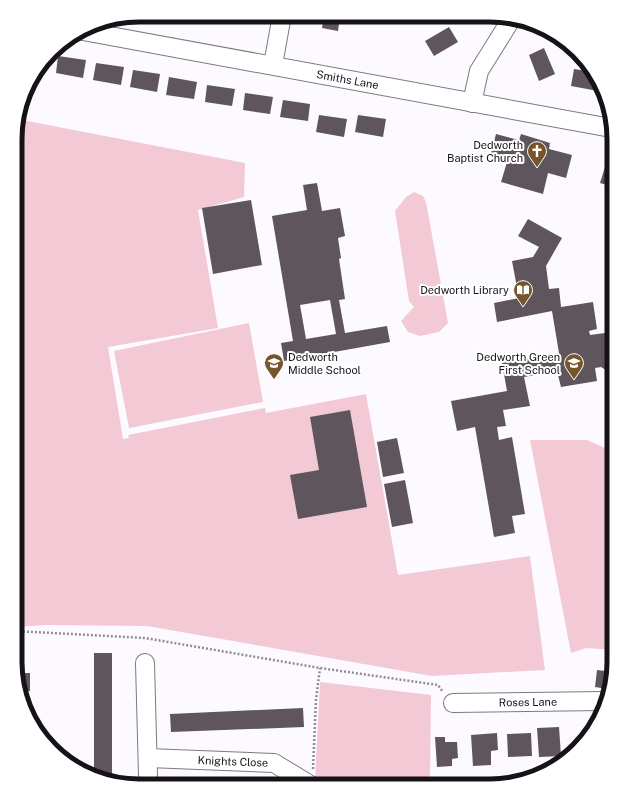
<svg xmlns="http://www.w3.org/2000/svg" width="629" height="801" viewBox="0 0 629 801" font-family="'Public Sans',sans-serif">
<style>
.green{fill:#f2c9d5}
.building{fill:#5f555d;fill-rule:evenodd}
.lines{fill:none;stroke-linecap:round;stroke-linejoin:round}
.minor-casing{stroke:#7e7882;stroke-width:20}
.path{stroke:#908d92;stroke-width:2.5;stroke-dasharray:2 2;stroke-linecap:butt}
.minor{stroke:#fff;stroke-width:18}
.labels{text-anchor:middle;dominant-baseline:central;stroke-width:4;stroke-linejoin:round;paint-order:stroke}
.street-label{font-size:11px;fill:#151317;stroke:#fff}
.poi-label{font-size:11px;fill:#151317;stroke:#fff;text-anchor:end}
.rim{fill:none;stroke:#151317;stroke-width:5}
</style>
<rect width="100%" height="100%" fill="#fdfaff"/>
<path class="green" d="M17,119L245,163L244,197L198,210L218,328L108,347L123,439L129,438L128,435L265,408L266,413L366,394L398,575L530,556L545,670L432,676L147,626L47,625L15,627L16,123Z
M414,192L423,196L426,202L448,323L439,332L420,336L408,332L401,321L414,307L409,301L395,211L406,197Z
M249,323L263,402L129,428L114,351Z
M530,440H587L614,452V650L586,648L571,653Z
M320,682L431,695L430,786H318L315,781Z"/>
<path class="building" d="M240,15H256L255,23L239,20Z
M324,16H340L338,31L322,28Z
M449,27L458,42L434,56L425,41Z
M544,48L555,74L539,81L529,55Z
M58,56L86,60L83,78L56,73Z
M48,57L46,70L39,68Z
M96,63L124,67L121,85L93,80Z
M574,69L593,72L597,77L599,84L598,91L571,86Z
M133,70L160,74L157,92L130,87Z
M169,77L197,82L194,99L166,95Z
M207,85L235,89L232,106L205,102Z
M245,93L273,97L270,114L243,110Z
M283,100L310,104L308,121L280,117Z
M319,115L347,119L344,137L316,132Z
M358,115L386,119L383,137L355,132Z
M496,134L519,140L521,134L550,143L549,149L572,155L566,178L548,173L543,194L501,182L507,162L490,157Z
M605,167L614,170V187L600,183Z
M317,183L322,211L340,208L345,236L338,238L341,258L339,259L345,299L339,300L345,333L387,326L390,342L284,361L281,343L293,341L272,216L307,210L303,185ZM330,300L336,334L306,339L300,305Z
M251,200L262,265L213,274L202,208Z
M528,219L562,238L546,266L549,289L559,288L561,307L593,302L597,329L589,331L590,335L605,333L614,338V375L601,367L595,368L597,381L561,387L557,371L524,377L530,406L503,410L506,426L497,427L499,440L512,437L525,514L512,516L515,533L494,537L475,427L457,431L451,401L507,391L502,363L559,353L552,311L497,322L494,303L519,298L512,261L533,257L539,247L518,236Z
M350,410L367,507L298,519L290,475L319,470L310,417Z
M397,438L404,473L383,477L377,442Z
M405,480L413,523L392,527L384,484Z
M94,653H112V777H104L94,773Z
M597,670L613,672L608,689L595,687Z
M18,673H30V691H23Z
M303,708L304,727L171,732L170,714Z
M559,727L561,756L539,757L537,728Z
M497,733L498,750L491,751V765L473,766L471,735Z
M531,733L532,756L508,757L507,734Z
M435,737H445V742H457L458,758L452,759V766L437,767Z
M587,737L581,742L575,748V738Z"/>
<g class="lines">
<defs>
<g id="minor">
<path id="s1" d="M83,31L611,128"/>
<path d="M273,65L282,15"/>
<path d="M472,103L479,71L512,18"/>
<path d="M145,663L148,775"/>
<path id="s2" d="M453,703L603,701"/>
<path id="s3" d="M148,758L274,763L312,786"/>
</g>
</defs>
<use href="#minor" class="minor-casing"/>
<path class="path" d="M15,631L145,638L320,668L438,685L443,692
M313,769L316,699L320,668"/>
<use href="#minor" class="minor"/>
</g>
<defs>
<symbol id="church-pin" viewBox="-11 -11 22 30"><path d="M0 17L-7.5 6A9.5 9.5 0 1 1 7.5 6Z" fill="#76542c" stroke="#fff"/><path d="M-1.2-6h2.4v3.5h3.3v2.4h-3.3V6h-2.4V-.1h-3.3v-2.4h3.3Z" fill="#fff"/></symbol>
<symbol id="library-pin" viewBox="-11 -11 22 30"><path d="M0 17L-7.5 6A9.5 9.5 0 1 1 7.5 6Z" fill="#76542c" stroke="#fff"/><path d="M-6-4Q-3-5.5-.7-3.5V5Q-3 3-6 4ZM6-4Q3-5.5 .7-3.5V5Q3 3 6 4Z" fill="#fff"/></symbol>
<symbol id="school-pin" viewBox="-11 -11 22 30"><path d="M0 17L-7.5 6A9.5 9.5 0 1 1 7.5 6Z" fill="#76542c" stroke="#fff"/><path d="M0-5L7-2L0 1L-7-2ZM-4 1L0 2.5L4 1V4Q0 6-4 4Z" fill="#fff"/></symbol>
</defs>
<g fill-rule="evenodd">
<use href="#church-pin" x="526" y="140" width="22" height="30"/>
<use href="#library-pin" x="512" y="279" width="22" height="30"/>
<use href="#school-pin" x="263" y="352" width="22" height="30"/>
<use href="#school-pin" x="563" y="352" width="22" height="30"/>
</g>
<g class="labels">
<g class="street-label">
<text stroke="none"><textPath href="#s1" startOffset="269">Smiths Lane</textPath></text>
<text stroke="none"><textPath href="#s2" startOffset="75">Roses Lane</textPath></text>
<text stroke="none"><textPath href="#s3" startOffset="85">Knights Close</textPath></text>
</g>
<g class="poi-label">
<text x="523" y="145">Dedworth<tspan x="523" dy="13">Baptist Church</tspan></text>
<text x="509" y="290">Dedworth Library</text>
<text x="288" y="357" text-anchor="start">Dedworth<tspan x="288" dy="13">Middle School</tspan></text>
<text x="560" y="357">Dedworth Green<tspan x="560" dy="13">First School</tspan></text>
</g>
</g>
<path d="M0 0H629V801H0ZM139 22H490A117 117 0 0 1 607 139V662A117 117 0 0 1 490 779H139A117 117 0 0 1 22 662V139A117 117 0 0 1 139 22Z" fill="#fff" fill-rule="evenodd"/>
<path class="rim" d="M139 22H490A117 117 0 0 1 607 139V662A117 117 0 0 1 490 779H139A117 117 0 0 1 22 662V139A117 117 0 0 1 139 22Z"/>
</svg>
